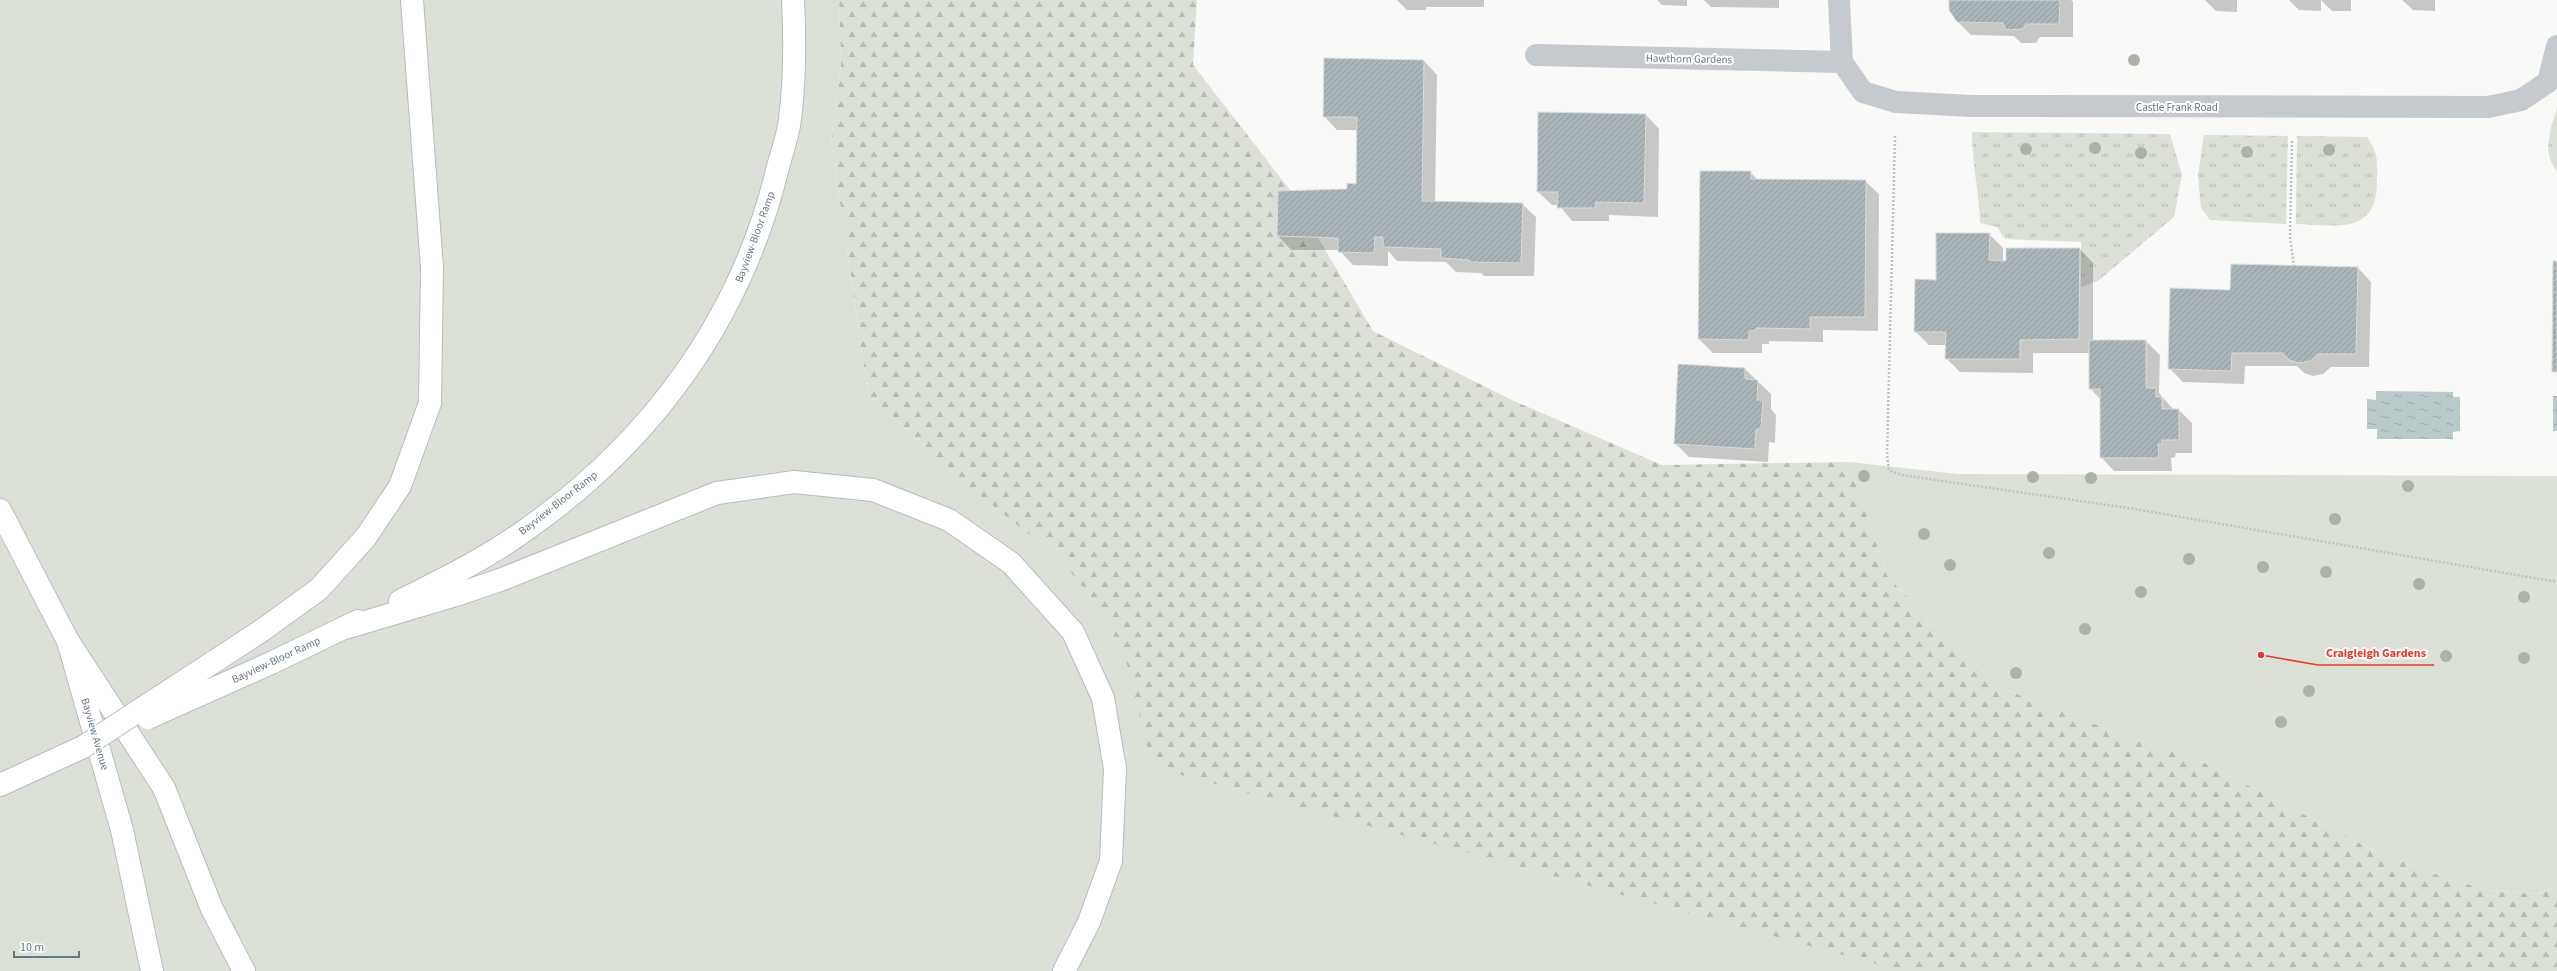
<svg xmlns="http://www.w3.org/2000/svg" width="2557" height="971" viewBox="0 0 2557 971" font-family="'Source Sans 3',sans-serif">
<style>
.grass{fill:url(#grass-tufts)}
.forest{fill:url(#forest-firs)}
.park{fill:#dce1d7}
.water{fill:url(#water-ripples)}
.shadow{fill:#0003}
.building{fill:url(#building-hatch);stroke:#dbdbd9}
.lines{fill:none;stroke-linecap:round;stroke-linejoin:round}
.secondary-casing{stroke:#b7bec1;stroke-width:24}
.primary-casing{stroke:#b5bcbf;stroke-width:24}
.path{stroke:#bec2c4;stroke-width:2.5;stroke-dasharray:2 2;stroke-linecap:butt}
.minor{stroke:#c4cacd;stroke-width:22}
.secondary{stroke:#fff;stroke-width:22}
.primary{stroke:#fff;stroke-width:22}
.primary-bridge-casing{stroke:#b5bcbf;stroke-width:24;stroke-linecap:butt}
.primary-bridge{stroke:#fff;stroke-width:22}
.tree{fill:#aab3a5}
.labels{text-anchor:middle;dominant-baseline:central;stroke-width:4;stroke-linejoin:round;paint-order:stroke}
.street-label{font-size:11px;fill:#637983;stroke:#fff}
.leader{fill:none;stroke:#ea3926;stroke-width:1.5}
.callout-dot{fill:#ea3926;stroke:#fff;stroke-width:1.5}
.callout-label{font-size:12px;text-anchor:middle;font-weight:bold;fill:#ea3926;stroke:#fff;stroke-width:4;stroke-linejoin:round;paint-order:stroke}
</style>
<defs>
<pattern id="grass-tufts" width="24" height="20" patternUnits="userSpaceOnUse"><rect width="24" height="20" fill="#dce1d7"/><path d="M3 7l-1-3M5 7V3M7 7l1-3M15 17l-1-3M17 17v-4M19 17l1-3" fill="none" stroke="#b6bbb4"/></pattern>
<pattern id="forest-firs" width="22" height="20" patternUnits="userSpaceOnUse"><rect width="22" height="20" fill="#dce1d7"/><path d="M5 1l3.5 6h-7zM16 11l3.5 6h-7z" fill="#b6bbb4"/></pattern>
<pattern id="water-ripples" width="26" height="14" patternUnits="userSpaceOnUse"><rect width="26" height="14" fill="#bacacb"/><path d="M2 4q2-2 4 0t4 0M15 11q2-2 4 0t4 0" fill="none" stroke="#9ba9aa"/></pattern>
<pattern id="building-hatch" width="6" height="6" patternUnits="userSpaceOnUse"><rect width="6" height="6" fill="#abb6ba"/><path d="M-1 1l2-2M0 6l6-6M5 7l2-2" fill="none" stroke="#8f999d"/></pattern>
</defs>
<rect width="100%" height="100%" fill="#f9f9f7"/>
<path class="grass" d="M2557,108V171C2541,153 2551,128 2557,108Z
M1972,132L2170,134L2182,175L2174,217L2098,281L2081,287V242L2005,239L1997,227L1980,223C1979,192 1972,163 1972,132Z
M2204,135L2288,136L2286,224L2210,220L2201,208L2198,175Z
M2297,136L2367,137C2379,155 2377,160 2377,181C2377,236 2336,225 2296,224Z"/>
<path class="forest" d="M839,0H1197L1193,65L1290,190L1373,331L1514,401L1662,465L1849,462L1887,575L1929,621L2002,688L2125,736L2199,760L2371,849L2438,875L2486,890L2537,894L2557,888V971H1103L958,478L868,394L831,141L841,66Z"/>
<path class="park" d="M0,0H839L841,66L831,141L868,394L958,478L1058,557L1099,606L1126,660L1152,767L1902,971H0Z
M1849,462L1958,474L2557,476V888L2537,894L2486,890L2438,875L2371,849L2199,760L2125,736L2002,688L1929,621L1887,575Z"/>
<path class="water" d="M2376,391L2453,392V397H2460V431L2453,432V439H2377V429H2367V399L2376,400Z
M2553,396H2557V431H2553Z"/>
<path class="shadow" d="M1397,0H1484V7H1426V10H1407Z
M1657,0H1687V6L1662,5Z
M1704,0H1779V8L1711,7Z
M1950,0H2071L2073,2V37H2040L2036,43H2021L2014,36L1971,35L1957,21Z
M2205,0H2237V12L2216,11Z
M2289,0H2351V11H2332L2321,0V11L2299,10Z
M2402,0H2435V11L2413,10Z
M1424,61L1437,75L1435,202L1522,204L1536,217L1534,276H1484L1481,273L1456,272L1446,262L1397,261L1388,251V266L1353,265L1339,250H1291L1278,236L1357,185L1358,130H1337L1324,116Z
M1646,115L1659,129L1658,217L1609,215V221H1572L1559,205H1552L1538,192Z
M1750,172L1758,180L1865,181L1879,194L1878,331L1823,330V342L1769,341V344H1762V353H1713L1699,339Z
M1989,234L2003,248V262L2080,249L2093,263V341H2146L2160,355L2159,393L2174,410H2179L2192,423V453H2176L2175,457L2171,458L2172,471H2114L2101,457V400L2090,388V353H2033V373L1960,372L1946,358L1947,345H1929L1915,331L1937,281Z
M2358,268L2371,282L2369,367H2331L2323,374L2313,376L2304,373L2297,366H2245L2244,384L2183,382L2169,368L2231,291Z
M1745,369L1771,394V409L1776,415L1775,443L1769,442L1768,462L1689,457L1675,443Z"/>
<path class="building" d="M1949,0H2060L2059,24H2026L2023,29L2006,30L2003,23L1957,22L1949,10Z
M1324,58L1424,60L1422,201L1523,203L1521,263L1469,262V260L1441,258V249L1383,247V237H1375L1374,253L1338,252V238L1277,236L1278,191L1347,189V183L1356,184L1357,117H1323Z
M1538,112L1646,114L1644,203L1596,202L1595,208H1557L1558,192H1537Z
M1700,171H1751V179L1866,180L1865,317H1810V329L1756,328V330L1749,331V340L1698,339Z
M1936,233H1990L1989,260L2006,261V248H2080L2079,339L2020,340V359H1945L1946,332H1914L1915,279L1936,280Z
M2553,261H2557V372H2552Z
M2231,264L2358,267L2356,354H2317L2310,361L2299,363L2289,360L2283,353H2232L2231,371L2168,369L2170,288L2230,290Z
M2089,340H2146V388H2156V397H2162V409H2179V440H2162V444H2158L2159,458H2100V389H2089Z
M1678,364L1745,368V379L1758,380L1757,400H1763L1761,429H1756L1755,449L1674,444Z"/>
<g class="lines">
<defs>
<path id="secondary" d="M0,510L68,641L122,830L152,971"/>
<path id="primary" d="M400,601C442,580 489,557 527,529C652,441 740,320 777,171C781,154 788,137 790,119C795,80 795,39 793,0
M345,628L456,595L500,580L717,493L794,482L873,490L949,520L1011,563L1073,632L1103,698L1115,769L1111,861L1089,922L1064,971
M261,631L319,589L366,537L400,486L430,403L432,268L412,0
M68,641L164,788L212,909L244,971
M271,663L358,621
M0,785L83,747"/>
</defs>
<use href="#secondary" class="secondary-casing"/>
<use href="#primary" class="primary-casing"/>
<path class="path" d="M1895,136L1887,455L1889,470L1901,475L2135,509L2557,582
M2292,141L2290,237L2294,266"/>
<path class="minor" d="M1839,0L1842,62L1863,92L1896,102L1971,106L2488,107L2521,100L2548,82L2557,46
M1536,55L1842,62"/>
<use href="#secondary" class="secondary"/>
<use href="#primary" class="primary"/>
<defs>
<path id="primary-bridge" d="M148,718L271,663
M83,747L261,631"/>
</defs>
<use href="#primary-bridge" class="primary-bridge-casing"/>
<use href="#primary-bridge" class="primary-bridge"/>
</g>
<g class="tree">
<circle cx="2134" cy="60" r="6"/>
<circle cx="2095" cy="148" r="6"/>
<circle cx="2026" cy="149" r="6"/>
<circle cx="2329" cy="150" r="6"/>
<circle cx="2247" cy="152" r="6"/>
<circle cx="2141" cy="153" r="6"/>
<circle cx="1864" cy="476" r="6"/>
<circle cx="2033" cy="477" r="6"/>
<circle cx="2091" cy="478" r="6"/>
<circle cx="2408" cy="486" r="6"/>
<circle cx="2335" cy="519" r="6"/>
<circle cx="1924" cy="534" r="6"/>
<circle cx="2049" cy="553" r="6"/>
<circle cx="2189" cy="559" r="6"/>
<circle cx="1950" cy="565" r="6"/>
<circle cx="2263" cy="567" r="6"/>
<circle cx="2326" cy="572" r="6"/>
<circle cx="2419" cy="584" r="6"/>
<circle cx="2141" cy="592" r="6"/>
<circle cx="2524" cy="597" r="6"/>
<circle cx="2085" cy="629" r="6"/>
<circle cx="2446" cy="656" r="6"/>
<circle cx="2524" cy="658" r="6"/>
<circle cx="2016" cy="673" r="6"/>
<circle cx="2309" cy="691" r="6"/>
<circle cx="2281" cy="722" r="6"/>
</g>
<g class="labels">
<g class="street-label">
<text transform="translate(1689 59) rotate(1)">Hawthorn Gardens</text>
<text x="2177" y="107">Castle Frank Road</text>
<text transform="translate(755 237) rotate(-70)">Bayview-Bloor Ramp</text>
<text transform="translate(558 503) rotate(-38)">Bayview-Bloor Ramp</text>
<text transform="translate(276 660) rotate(-25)">Bayview-Bloor Ramp</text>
<text transform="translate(95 734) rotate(74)">Bayview Avenue</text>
</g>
</g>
<path class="leader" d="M2261 655L2318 665H2434"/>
<circle class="callout-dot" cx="2261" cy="655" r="4"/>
<g class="callout-label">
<text x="2376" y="657">Craigleigh Gardens</text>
</g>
<path d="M14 951v6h65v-6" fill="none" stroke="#637983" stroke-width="2"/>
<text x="20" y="951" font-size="12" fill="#637983" stroke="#ffffff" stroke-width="3" paint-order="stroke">10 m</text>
</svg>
